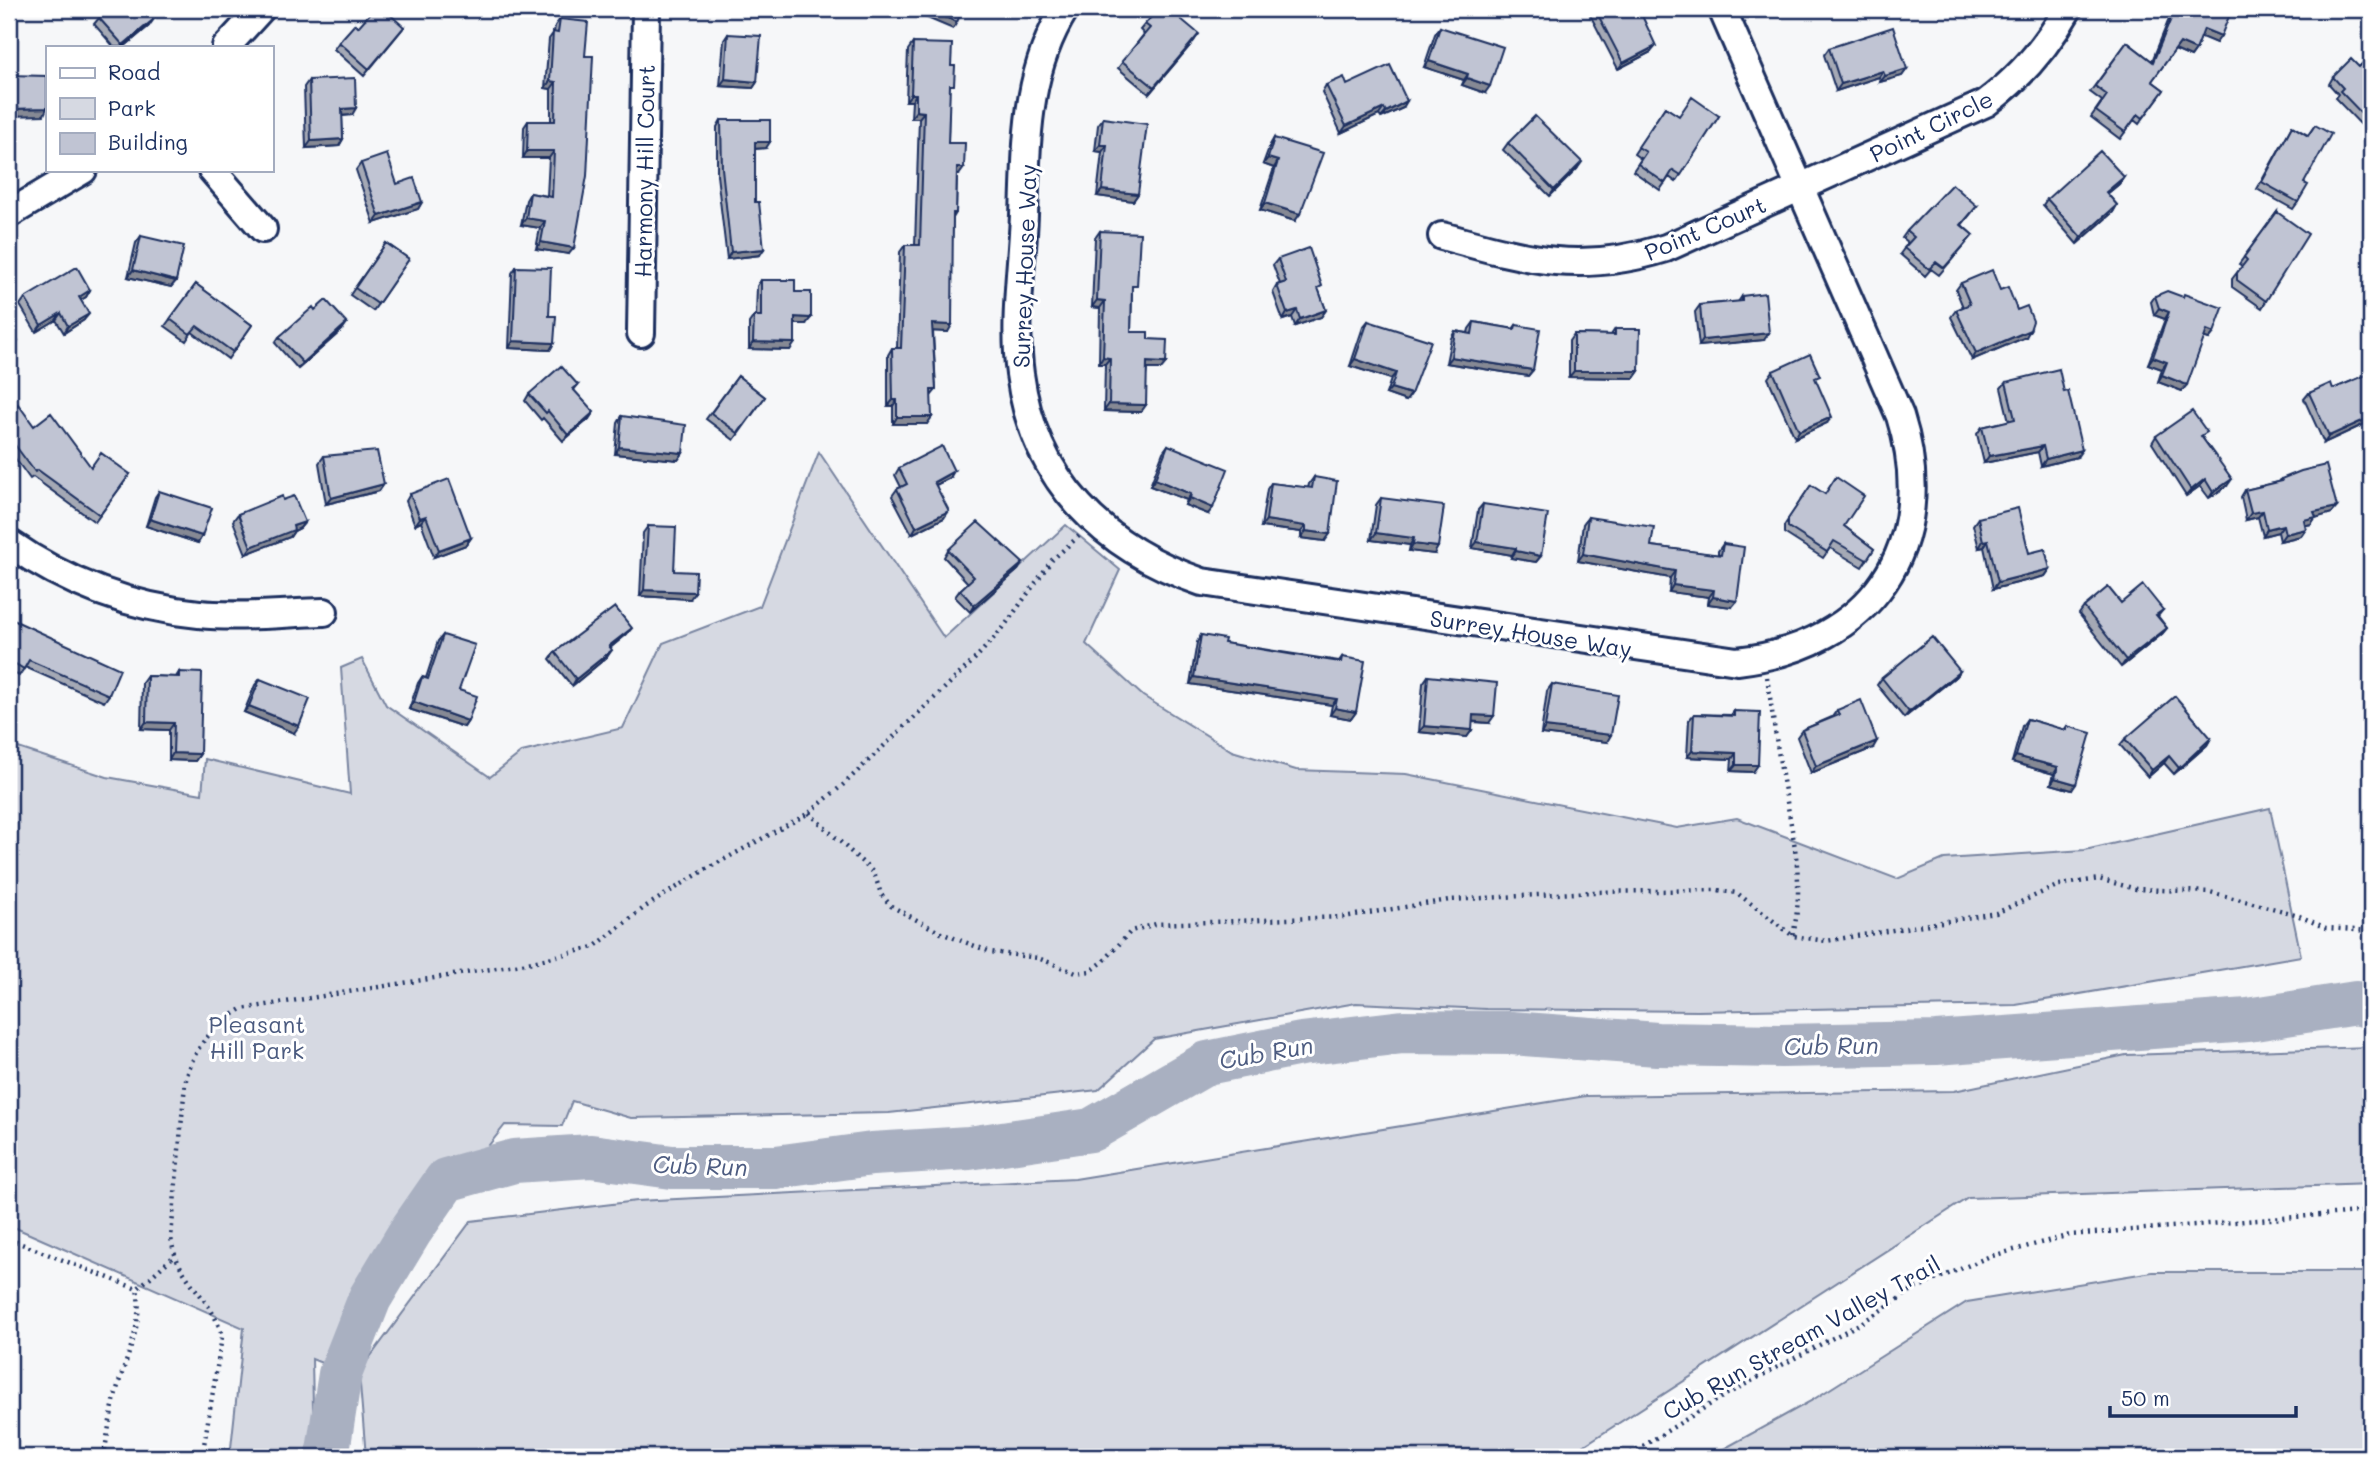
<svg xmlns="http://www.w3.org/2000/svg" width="2380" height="1466" viewBox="0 0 2380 1466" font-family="Mali,sans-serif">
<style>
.green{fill:#d6d9e2;stroke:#7884a0;stroke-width:2}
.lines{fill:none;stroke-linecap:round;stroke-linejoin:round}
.river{stroke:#a9b0c1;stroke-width:44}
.street-casing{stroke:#1b2f5e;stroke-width:32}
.path{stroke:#1b2f5e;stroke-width:4.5;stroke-dasharray:2 5;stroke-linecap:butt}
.street{stroke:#fff;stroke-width:26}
.wall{fill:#a5a9b5;stroke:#1b2f5e;stroke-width:2}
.shaded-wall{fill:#868994;stroke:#1b2f5e;stroke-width:2}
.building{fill:#c0c4d3;stroke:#1b2f5e;stroke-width:2}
.labels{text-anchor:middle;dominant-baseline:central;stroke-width:6;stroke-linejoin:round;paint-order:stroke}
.street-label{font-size:23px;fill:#1b2f5e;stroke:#fff}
.park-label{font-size:23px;fill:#4a5a7f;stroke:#fff}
.water-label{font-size:24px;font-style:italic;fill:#4d5c81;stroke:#fff}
</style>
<rect width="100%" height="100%" fill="#f6f7f9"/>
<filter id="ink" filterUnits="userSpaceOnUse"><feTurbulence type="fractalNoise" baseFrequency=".0143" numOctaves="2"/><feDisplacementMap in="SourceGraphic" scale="14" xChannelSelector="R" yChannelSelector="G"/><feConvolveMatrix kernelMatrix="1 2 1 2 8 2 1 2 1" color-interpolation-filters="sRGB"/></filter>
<g filter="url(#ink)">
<path class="green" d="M819,452L944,638L1066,525L1120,570L1086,644L1143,696L1232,751L1296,770L1406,774L1677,828L1737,818L1897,879L1944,859L2085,850L2270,808L2301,956L2016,1005L1698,1011L1486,1009L1356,1003L1154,1039L1098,1090L889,1113L631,1118L572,1101L562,1126L505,1125L336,1337L334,1368L312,1359L314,1457H230L244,1328L9,1225V745L107,777L202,794L205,759L350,794L341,668L362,659L386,705L490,777L522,752L623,728L663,643L760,606Z
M2371,1047V1184L1968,1198L1566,1457H366L359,1372L471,1221L637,1201L1075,1179L1586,1096L1954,1091L2126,1055Z
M2152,1272H2371V1457H1709L1811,1401L1967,1302Z"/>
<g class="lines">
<path class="river" d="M327,1457L340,1374L370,1298L410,1232L446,1180L514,1161L591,1156L672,1167H776L872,1154L969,1148L1091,1130L1207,1063L1301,1044L1403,1032L1511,1033L1657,1044L1781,1046L1936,1043L2248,1020L2356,1003L2371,1007"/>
<defs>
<path id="street" d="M1065,9C1025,73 1027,142 1024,215C1022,266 1013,323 1020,374C1034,481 1104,549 1202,582L1737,661C1871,646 1941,546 1900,416L1722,9
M226,47L261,9
M212,170L263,229
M9,214L83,170
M1442,236C1526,259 1579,275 1666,248L1986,103C2021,77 2047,46 2068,9
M641,333L646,9
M9,543C65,582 130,607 199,614C240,618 283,613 324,612"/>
</defs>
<use href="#street" class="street-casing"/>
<path class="path" d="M1767,677C1773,717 1778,756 1786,796C1795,848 1804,882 1793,936
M809,813L874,873L881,894L891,906L941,933L991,952L1038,958L1076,973L1091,971L1104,961L1131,931L1156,924L1343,917L1449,900L1592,892L1718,890L1737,893L1793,936L1826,941L1996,913L2059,885L2099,879L2136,889L2210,892L2295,914L2326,928L2371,931
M9,1239L137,1289L173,1257
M104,1457C107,1436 111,1414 116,1393C125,1359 144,1325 137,1289
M202,1457L222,1337C213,1296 176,1281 171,1237L185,1084C193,1048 211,1027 242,1009L528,963L594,947L645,907L703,871L809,813L844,784L972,662L1003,628L1052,560L1079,536
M1625,1457L1727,1394L1861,1323L1914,1289L1988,1257L2070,1235L2371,1211"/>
<use href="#street" class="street"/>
</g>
<path class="wall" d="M1590,9H1639L1651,52L1618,69L1588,11Z
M2173,9H2232L2216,43L2201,36L2196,50L2191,57L2175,50L2152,81L2164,90L2139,124L2134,120L2120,139L2091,117L2102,101L2090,92L2127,42L2152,61Z
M154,11L150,15L149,26L124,47H114L94,24L99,18Z
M560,19L569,254L536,249L540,228L521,225L526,200L530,193L547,196L549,158H523L524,127L528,121H551V89L545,88L549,39L554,32L555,26Z
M1145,24L1194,41L1149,94L1118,68L1144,34L1140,30Z
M404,27L364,76L334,49L339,42Z
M1440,27L1485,93L1462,85L1464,80L1424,67L1435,34Z
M728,34L757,82L753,88L720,86L724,40Z
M913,43L949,92L948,143L959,175H957L956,213L953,218L948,332L933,331L936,390L931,396L927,424H893V406H888V355L892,348H897L900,252L905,245H915L919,118H911L912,101H906L908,50Z
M1829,48L1907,69L1902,76L1880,82L1879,77L1836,91L1824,55Z
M2371,55V129L2368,132L2335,98L2338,94L2329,84L2333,77L2359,67Z
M309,80L352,115L342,116L343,139L339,146L306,148L304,87Z
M1326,85H1347L1403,108L1381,118L1379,115L1341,133L1322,92Z
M1665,107L1679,116H1719L1676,182L1669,177L1660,190L1633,171L1641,159L1634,154Z
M1103,118L1138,194L1133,201L1097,196L1102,152L1095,151L1098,125Z
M721,120L766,148L755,149V202L760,255L727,259L717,175V127Z
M2315,125L2304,183L2298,202L2293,209L2257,189L2292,126L2308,135Z
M1274,138L1295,221L1260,210L1274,168L1263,164L1270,145Z
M1508,143L1577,169L1550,196L1503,150Z
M361,163L422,202L418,209L374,223L356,170Z
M2124,177L2119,184L2107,194L2117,205L2113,212L2077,244L2043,205L2047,199Z
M1977,206L1962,225L1973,235L1939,275L1931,269L1925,276L1900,254L1908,243L1902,238L1907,231Z
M2277,212L2266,301L2262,308L2232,287V279L2242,266L2239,264Z
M1100,231L1132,293L1131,332L1148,339L1161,369H1147L1141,412L1104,411L1105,364H1099L1100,308L1092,307L1095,238Z
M141,236L176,281L171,287L128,277L136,243Z
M386,243L409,259L373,311L350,295Z
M1278,259L1319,291L1326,310L1321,317L1295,326L1292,317L1283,320L1273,292L1277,285L1280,284L1273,265Z
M516,267L549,316L554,343L550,350L509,348L512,273Z
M761,280L795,292L806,324H795L790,350L749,349V323L754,316H756L757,286Z
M1961,283L2000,290L2026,337L1972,360L1951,317L1956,310L1963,307L1956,290Z
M196,284L252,325L228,359L192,332L186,341L165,326Z
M90,290L86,297L80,300L84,320L64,333L56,320L36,332L20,305L25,298Z
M1742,296L1764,340L1699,346L1695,312L1700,305L1738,302Z
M2155,296L2214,333L2209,339L2204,337L2182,391L2158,382L2162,369L2148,364L2165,319L2154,315L2151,302Z
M315,310L342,330L298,369L275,343L279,337Z
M1368,321L1411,394L1406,401L1386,394L1391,379L1350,366L1363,327Z
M1474,322L1513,329L1516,325L1533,370L1528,376L1446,363L1451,338L1455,331L1468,333L1469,329Z
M1615,329L1639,371L1634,378L1569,377V341L1574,334L1611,335Z
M1773,371L1827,423L1795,438L1768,378Z
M2371,373V421L2324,443L2304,399L2309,393L2333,389Z
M738,376L765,397L734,440L706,419Z
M2006,382L2077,457L2041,466L2038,452L1984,463L1977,434L1982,427L2009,421L2001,388Z
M578,385L574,390L589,419L563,441L543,418L541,420L525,401L529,394Z
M9,411L91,467L130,474L95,522L33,477L30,479L9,450Z
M622,416L683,453L678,460L615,454L618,423Z
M2156,436L2203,438L2227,486L2209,498L2200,486L2186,496L2152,443Z
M1168,445L1208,514L1185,505L1187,500L1150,486L1163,452Z
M324,456L384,484L379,491L326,504L319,463Z
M899,468L950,478L936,485L944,518L912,534L892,496L897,489L901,487L895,475Z
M1314,477L1325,541L1301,538V532L1261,527L1267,489L1271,483L1308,488L1309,484Z
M2281,479L2337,507L2332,513L2315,518L2311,524L2305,525L2306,529L2301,536L2280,541L2278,532L2263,536L2258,517L2246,520L2241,497L2245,490L2279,482Z
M1811,485L1844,526L1874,549L1862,567L1830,548L1823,558L1784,533V526Z
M159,491L202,536L198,543L146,526L155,497Z
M410,494L471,538L466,545L434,557L421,522L415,525L406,501Z
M1381,498L1434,554L1409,551L1410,545L1371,540L1376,505Z
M283,500L305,522L300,528L294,531L290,537L246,554L233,521L238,514Z
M1483,504L1541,556L1536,562L1511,558L1512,555L1472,548L1478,510Z
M1588,517L1651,546L1718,555V551L1723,544L1732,607L1708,604L1709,597L1669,592L1670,578L1578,561L1583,524Z
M1978,518L2050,569L2045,576L1993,589L1984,547L1979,548L1973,525Z
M648,526L674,571L690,599L640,596L643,533Z
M948,550L1018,570L970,612L955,597L960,590L968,583L944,557Z
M2121,603L2163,610L2158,616L2167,628L2162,634L2121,667L2079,614L2084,607Z
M9,618L109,695L104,702L25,667L19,676L9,670Z
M627,634L610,648L607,657L572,686L550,659L555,652Z
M443,635L468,721L464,727L409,709L418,683L422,677L426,678L438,641Z
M1201,635L1224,643L1339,661L1342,657L1356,712L1351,719L1330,715L1332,705L1190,684L1197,642Z
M1960,671L1955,677L1904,718L1877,685L1882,678Z
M179,672L200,754L195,761L169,760V730L141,729L142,683L147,676L176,677Z
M1428,676L1489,723L1472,722V730L1467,737L1419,732L1423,683Z
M260,679L294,733L244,712L255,685Z
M1552,684L1607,742L1541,734L1547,691Z
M1837,710L1873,748L1811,773L1797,737L1802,730L1832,717Z
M1734,711L1753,772L1731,771L1732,759L1687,757L1689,720L1694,714L1731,715Z
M2027,719L2064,730L2067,726L2072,790L2051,784L2054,774L2012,762L2022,726Z
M2211,738L2207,745L2174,774L2164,763L2148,777L2120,745L2125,739Z"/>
<path class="shaded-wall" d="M915,9H926L957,22L953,29L913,12Z
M154,19L149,26L124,47H122Z
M2204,29L2221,36L2216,43L2199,36Z
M1199,34L1194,41L1149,94L1154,87Z
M2180,43L2196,50L2191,57L2175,50Z
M1656,46L1651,52L1618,69L1623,63Z
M1429,61L1468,74L1464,80L1424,67Z
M1907,69L1902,76L1880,82L1885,76Z
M1883,71L1879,77L1836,91L1841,84Z
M1467,78L1490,86L1485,93L1462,85Z
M725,79L757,82L753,88L720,86Z
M550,81L556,82L551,89L545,88Z
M911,94H916L912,101H906Z
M1407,101L1403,108L1381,118L1386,112Z
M47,108L44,115L9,116V109Z
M356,108L352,115L337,116L342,109Z
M1384,108L1379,115L1341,133L1346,126Z
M916,111L924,112L919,118H911Z
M343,139L339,146L306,148L311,141Z
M755,142H770L766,148L751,149Z
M1100,145H1107L1102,152L1095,151Z
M527,151H554L549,158H523Z
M1268,158L1278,161L1274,168L1263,164Z
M1582,162L1577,169L1550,196L1554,190Z
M957,168H964L959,175L953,174Z
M2124,177L2119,184L2101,199L2106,192Z
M1102,190L1138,194L1133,201L1097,196Z
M422,202L418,209L374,223L379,216Z
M1265,203L1300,214L1295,221L1260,210Z
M2117,205L2113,212L2077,244L2081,237Z
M526,218L545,221L540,228L521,225Z
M541,242L574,248L569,254L536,249Z
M764,249L760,255L727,259L731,252Z
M133,270L176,281L171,287L128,277Z
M90,290L86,297L74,304L79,297Z
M1097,300L1105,301L1100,308L1092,307Z
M2159,308L2169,312L2165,319L2154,315Z
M1297,310L1292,317L1283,320L1287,313Z
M1326,310L1321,317L1295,326L1300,319Z
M61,313L56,320L36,332L41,325Z
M89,314L84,320L64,333L68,326Z
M795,317L811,318L806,324H790Z
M347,323L342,330L298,369L303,363Z
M932,324L952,325L948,332L928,331Z
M2030,330L2026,337L1972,360L1976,353Z
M2207,330L2214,333L2209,339L2202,337Z
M1769,333L1764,340L1699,346L1703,340Z
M513,341L554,343L550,350L509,348Z
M753,342L795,343L790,350L749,349Z
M1103,357L1110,358L1105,364H1099Z
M1451,357L1533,370L1528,376L1446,363Z
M2153,357L2167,362L2162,369L2148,364Z
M1355,359L1396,373L1391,379L1350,366Z
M1147,362L1166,363L1161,369H1142Z
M1574,371H1639L1634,378L1569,377Z
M2162,375L2187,385L2182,391L2158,382Z
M1391,388L1411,394L1406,401L1386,394Z
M893,400H897L893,406H888Z
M1109,404L1146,405L1141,412L1104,411Z
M594,412L589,419L563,441L568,435Z
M897,417H932L927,424H893Z
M1832,417L1827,423L1795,438L1799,431Z
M2371,417V421L2324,443L2329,436Z
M2043,446L2038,452L1984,463L1989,456Z
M619,447L683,453L678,460L615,454Z
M2082,450L2077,457L2041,466L2046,459Z
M954,471L950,478L929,488L934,482Z
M1155,479L1191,494L1187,500L1150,486Z
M2205,479L2200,486L2186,496L2191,490Z
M2232,479L2227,486L2209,498L2213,492Z
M384,484L379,491L326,504L331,498Z
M1190,498L1213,508L1208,514L1185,505Z
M2337,507L2332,513L2315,518L2311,524L2299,527L2304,520L2314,512Z
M949,511L944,518L912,534L916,527Z
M2263,511L2258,517L2246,520L2251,513Z
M426,516L421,522L415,525L420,518Z
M150,519L202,536L198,543L146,526Z
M1266,520L1306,526L1301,532L1261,527Z
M305,522L300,528L294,531L290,537L246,554L251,547L293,526Z
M2283,525L2278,532L2263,536L2267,529Z
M2306,529L2301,536L2280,541L2285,534Z
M1306,531L1330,534L1325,541L1301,538Z
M1376,533L1414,538L1410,545L1371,540Z
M471,538L466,545L434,557L439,550Z
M1988,540L1984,547L1979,548L1983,541Z
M1477,542L1516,548L1512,555L1472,548Z
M1413,544L1438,547L1434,554L1409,551Z
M1516,551L1541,556L1536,562L1511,558Z
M1583,554L1675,571L1670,578L1578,561Z
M1023,563L1018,570L970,612L974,605Z
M2050,569L2045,576L1993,589L1998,582Z
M1673,585L1714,590L1709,597L1669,592Z
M644,590L695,592L690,599L640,596Z
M1713,597L1737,601L1732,607L1708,604Z
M632,628L627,634L604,653L609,646Z
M2167,628L2162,634L2121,667L2126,660Z
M612,650L607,657L572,686L576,679Z
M1960,671L1955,677L1904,718L1909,712Z
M1194,677L1337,699L1332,705L1190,684Z
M414,702L468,721L464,727L409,709Z
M249,706L299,726L294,733L244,712Z
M1335,708L1356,712L1351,719L1330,715Z
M1473,715L1494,716L1489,723L1468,721Z
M146,722L174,723L169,730L141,729Z
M1424,726L1472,730L1467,737L1419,732Z
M1545,727L1611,735L1607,742L1541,734Z
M2211,738L2207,745L2174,774L2179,768Z
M1877,741L1873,748L1811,773L1816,766Z
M1692,751L1736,753L1732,759L1687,757Z
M173,753L200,754L195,761L169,760Z
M2016,756L2058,767L2054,774L2012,762Z
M2169,756L2164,763L2148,777L2152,770Z
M1736,765H1758L1753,772L1731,771Z
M2055,778L2076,784L2072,790L2051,784Z"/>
<path class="building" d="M110,9H154L149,13L154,19L123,45L99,18Z
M374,9H384L404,27L369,69L339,42L355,24L358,27Z
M926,9H963L957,22Z
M1158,9H1169L1199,34L1154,87L1122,61L1150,28L1145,24Z
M1595,9H1639L1656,46L1623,63Z
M2175,9H2232L2221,36L2204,29L2196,50L2180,43L2152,81L2164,90L2143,118L2138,114L2125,132L2096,111L2107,95L2095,86L2127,42L2153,62Z
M560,19L588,22L585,56H593L587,176L574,248L541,242L545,221L526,218L530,193L552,197L554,151H527L528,121H555L556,82L550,81L553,32L558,33Z
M1440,27L1503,47L1490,86L1467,78L1468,74L1429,61Z
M1893,27L1907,69L1885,76L1883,71L1841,84L1829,48Z
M728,34L761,36L757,82L725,79Z
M913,43L952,44L951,66H955L954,85H950L948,143H965L964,168H957L956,213H953L952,325L932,324L936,390H931L932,417H897V400H893L892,348H901L905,245H920L924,112L916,111V94H911Z
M2371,55V123L2340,91L2343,88L2333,77L2351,59L2359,67Z
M1390,65L1407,101L1386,112L1384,108L1346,126L1326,85L1344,77L1347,85Z
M9,75L47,76V108L9,109Z
M355,78L356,108L342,109L343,139L311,141L309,80Z
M1692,97L1719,116L1681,175L1673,170L1665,183L1638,164L1646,152L1638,147L1665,107L1679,116Z
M1535,116L1582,162L1554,190L1508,143Z
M1103,118L1147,124L1138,194L1102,190L1107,145H1100Z
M721,120H770V142H755V202H759L764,249L731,252L722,168Z
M2315,125L2331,134L2304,183L2308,185L2298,202L2262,182L2292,126L2308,136Z
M1274,138L1323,153L1300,214L1265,203L1278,161L1268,158Z
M2100,151L2124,177L2106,192L2117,205L2081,237L2047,199Z
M387,154L397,184L414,178L422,202L379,216L361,163Z
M1952,184L1977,206L1961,225L1973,235L1944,268L1936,262L1929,269L1904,248L1914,237L1907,231Z
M2277,212L2308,234L2266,301L2237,280V273L2247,260L2244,257Z
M1100,231L1140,233L1137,286H1132L1131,332H1148V339L1167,340L1166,363L1147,362L1146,405L1109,404L1110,358L1103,357L1105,301L1097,300Z
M141,236L184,246L176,281L133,270Z
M386,243L409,259L378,304L355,288Z
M1309,248L1322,286L1318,288L1326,310L1300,319L1297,310L1287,313L1277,285L1286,282L1278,259Z
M77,267L90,290L79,297L89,314L68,326L61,313L41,325L25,298Z
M516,267L551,268L549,316H556L554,343L513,341Z
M1992,270L2000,290L2008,287L2017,310L2027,306L2033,321L2030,330L1976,353L1956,310L1970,304L1961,283Z
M761,280H795V292H811V318L795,317V343L753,342L754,316H761Z
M196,284L252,325L233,352L197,326L190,334L170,319Z
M2167,291L2183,297L2184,294L2223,308L2214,333L2207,330L2187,385L2162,375L2167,362L2153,357L2169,312L2159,308L2155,296Z
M1765,293L1769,333L1703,340L1700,305L1742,301V296Z
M326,300L347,323L303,363L279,337L313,307L315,310Z
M1368,321L1431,341L1411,394L1391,388L1396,373L1355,359Z
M1474,322L1515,329L1516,325L1540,329L1533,370L1451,357L1455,331L1472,334Z
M1615,329H1640L1639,371H1574V334L1615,335Z
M9,334L18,341L9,352Z
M1810,354L1820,376L1815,378L1832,417L1799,431L1773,371Z
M561,366L578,385L573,389L594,412L568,435L548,411L546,413L529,394Z
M2059,369L2064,392L2068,391L2082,450L2046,459L2043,446L1989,456L1982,427L2015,419L2006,382Z
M2371,373V417L2329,436L2309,393L2331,383L2333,389Z
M738,376L765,397L738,433L711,413Z
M18,404L34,426L51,413L91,467L101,453L130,474L100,515L38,470L35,472L9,437V411Z
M2192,411L2207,432L2201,436L2232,479L2213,492L2205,479L2191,490L2156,436Z
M622,416L686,425L683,453L619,447Z
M1168,445L1228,469L1213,508L1190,498L1191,494L1155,479Z
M942,446L954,471L934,482L949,511L916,527L897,489L907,484L899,468Z
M377,451L384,484L331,498L324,456Z
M2326,465L2337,507L2314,512L2316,517L2304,520L2306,529L2285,534L2283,525L2267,529L2263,511L2251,513L2245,490L2282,481L2281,479L2301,471Z
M1314,477L1337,481L1330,534L1306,531V526L1266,520L1271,483L1312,488Z
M1836,477L1864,496L1844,526L1874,549L1867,560L1834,541L1827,552L1788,527V519L1811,485L1825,494Z
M449,479L471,538L439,550L426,516L420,518L410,494Z
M159,491L212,508L202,536L150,519Z
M282,496L283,500L294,496L305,522L293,526L294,530L251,547L238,514Z
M1381,498L1444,506L1438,547L1413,544L1414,538L1376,533Z
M1483,504L1548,514L1541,556L1516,551V548L1477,542Z
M2018,508L2029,553L2045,549L2050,569L1998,582L1988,540L1983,541L1978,518Z
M1588,517L1654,527L1651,546L1721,555L1723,544L1744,547L1737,601L1713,597L1714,590L1673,585L1675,571L1583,554Z
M978,522L1023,563L974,605L960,590L974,577L948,550Z
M648,526L676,527L674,571L696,572L695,592L644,590Z
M2143,585L2163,610L2156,615L2167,628L2126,660L2084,607L2108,587L2121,603Z
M615,607L632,628L609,646L612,650L576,679L555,652Z
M9,618L120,669L109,695L29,660L24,669L9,660Z
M443,635L475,645L459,690L477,696L468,721L414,702L422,677L428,679Z
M1201,635L1225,639L1224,643L1301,656L1341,662L1342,657L1365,661L1356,712L1335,708L1337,699L1194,677Z
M1932,637L1960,671L1909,712L1882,678Z
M179,672L202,673L200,754L173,753L174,723L146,722L147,676L179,677Z
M1428,676L1497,683L1494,716L1473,715L1472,730L1424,726Z
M260,679L310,699L299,726L249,706Z
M1552,684L1618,695L1611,735L1545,727Z
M2175,696L2211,738L2179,768L2169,756L2152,770L2125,739Z
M1861,700L1877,741L1816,766L1802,730L1839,715L1837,710Z
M1734,711L1760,712L1758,765H1736V753L1692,751L1694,714L1734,716Z
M2027,719L2066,730L2067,726L2091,733L2076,784L2055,778L2058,767L2016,756Z"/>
</g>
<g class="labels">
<g class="street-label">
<text transform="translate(1931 126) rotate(-26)">Point Circle</text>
<text transform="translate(644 171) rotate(-89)">Harmony Hill Court</text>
<text transform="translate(1705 228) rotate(-23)">Point Court</text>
<text transform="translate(1024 266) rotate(-88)">Surrey House Way</text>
<text transform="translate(1531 633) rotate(9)">Surrey House Way</text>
<text transform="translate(1801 1337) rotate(-29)">Cub Run Stream Valley Trail</text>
</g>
<g class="park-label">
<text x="257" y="1024">Pleasant<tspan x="257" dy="26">Hill Park</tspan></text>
</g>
<g class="water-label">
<text transform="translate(1831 1045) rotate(-1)">Cub Run</text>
<text transform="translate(1266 1052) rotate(-10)">Cub Run</text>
<text transform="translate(700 1165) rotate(2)">Cub Run</text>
</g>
</g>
<rect width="2380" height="1466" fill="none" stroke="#fff" stroke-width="35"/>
<rect x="18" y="18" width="2345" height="1431" fill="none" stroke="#1b2f5e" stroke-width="2.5" filter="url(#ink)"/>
<rect x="46" y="46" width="228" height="126" fill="#ffffff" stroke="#a4acbf" stroke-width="2"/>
<rect x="60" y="68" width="35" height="10" fill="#ffffff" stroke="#a4acbf" stroke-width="2"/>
<text x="108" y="80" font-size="21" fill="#1b2f5e">Road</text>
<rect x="60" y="98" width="35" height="21" fill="#d6d9e2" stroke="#a4acbf" stroke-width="2"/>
<text x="108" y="116" font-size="21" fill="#1b2f5e">Park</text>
<rect x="60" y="133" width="35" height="21" fill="#c0c4d3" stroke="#a4acbf" stroke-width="2"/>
<text x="108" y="150" font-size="21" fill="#1b2f5e">Building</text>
<path d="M2110 1406v10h186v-10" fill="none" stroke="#1b2f5e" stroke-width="3.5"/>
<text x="2121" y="1406" font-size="21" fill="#1b2f5e" stroke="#ffffff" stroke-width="5" paint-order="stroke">50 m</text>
</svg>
